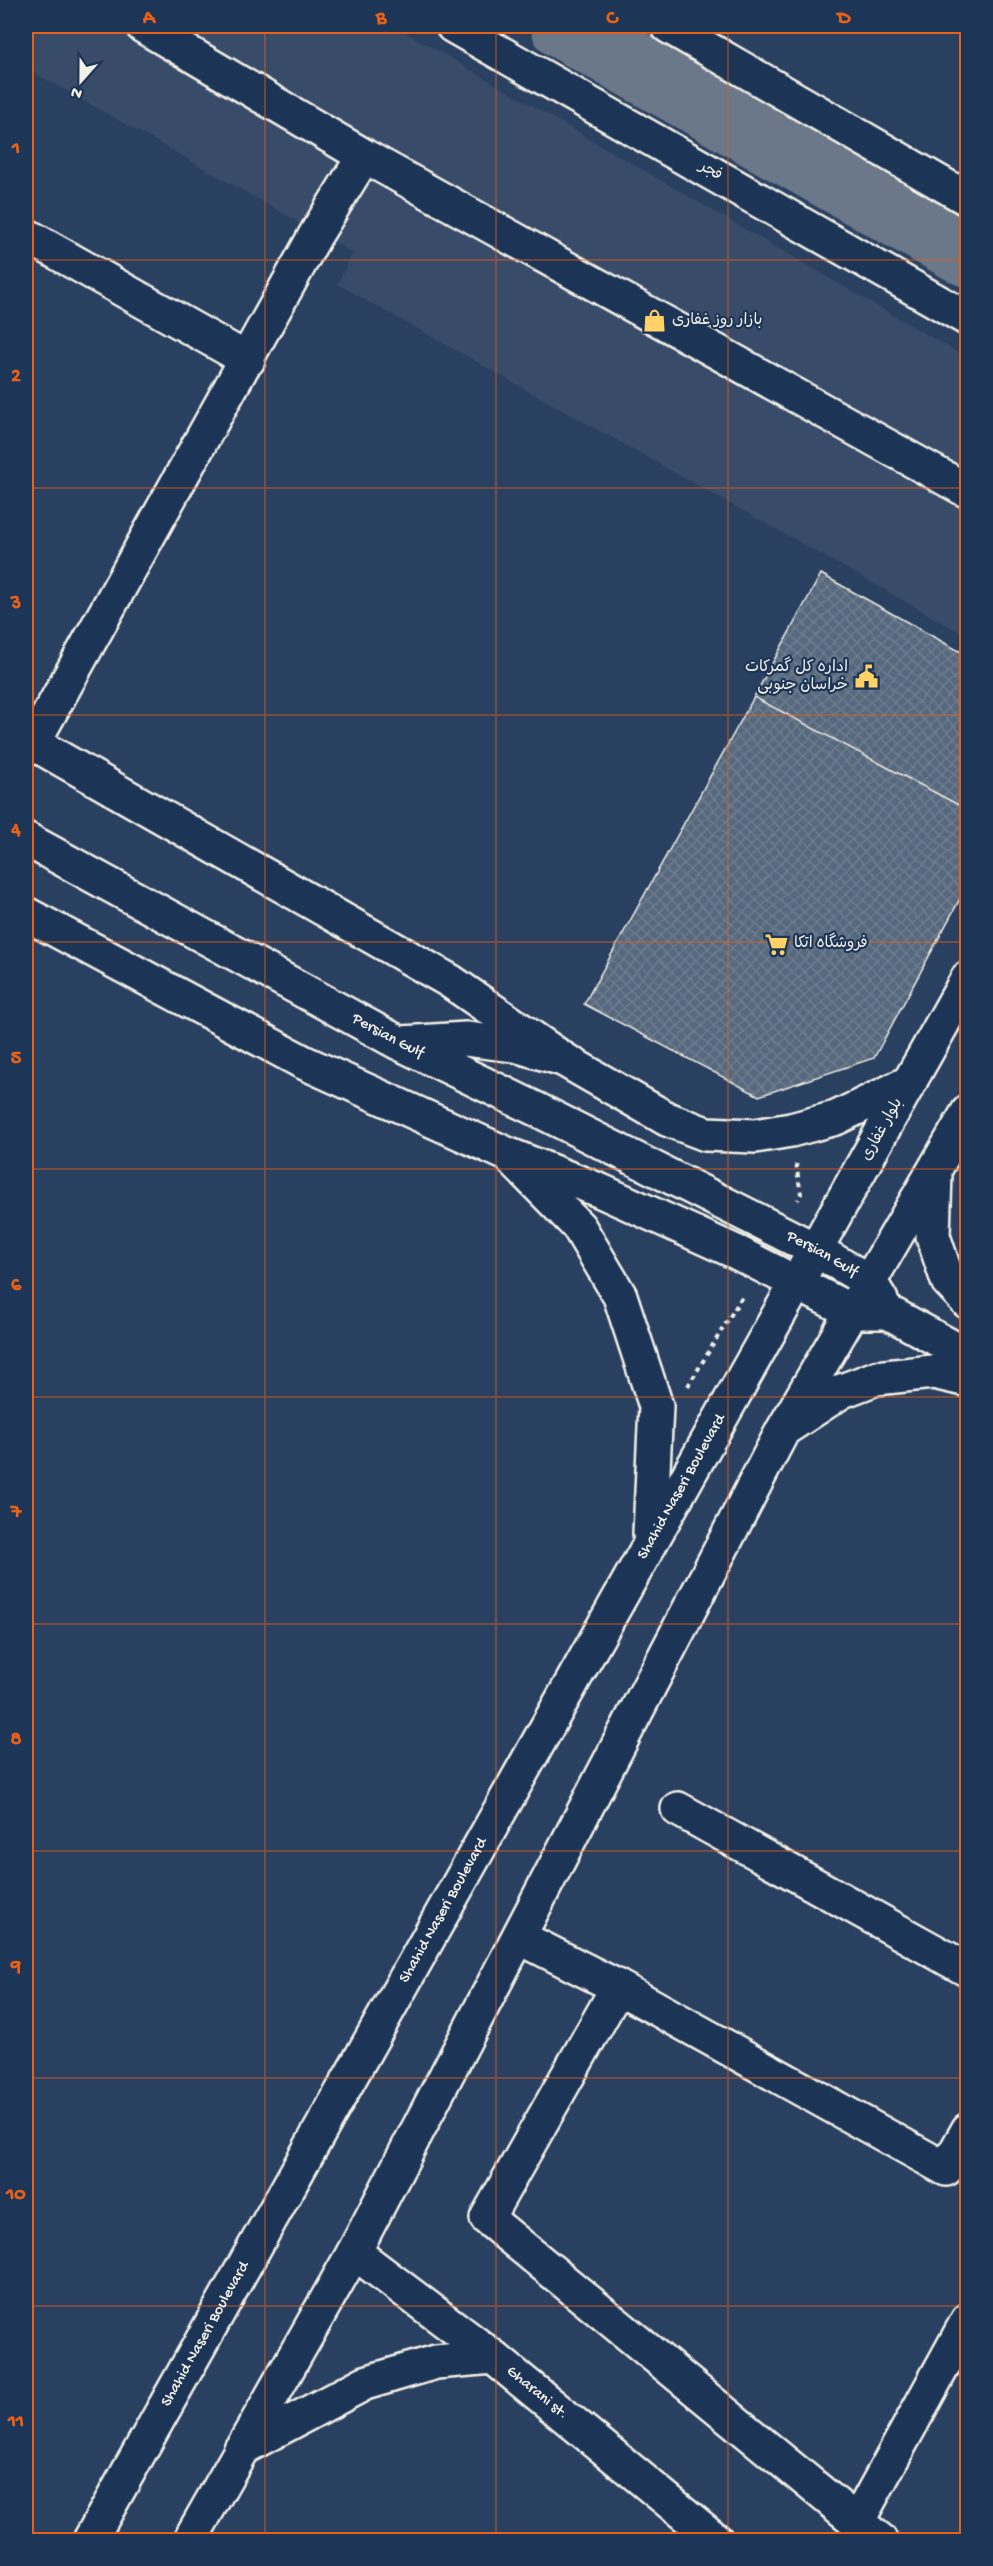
<svg xmlns="http://www.w3.org/2000/svg" width="993" height="2566" viewBox="0 0 993 2566" font-family="'Gochi Hand','Playpen Sans Arabic',sans-serif">
<style>
.built{fill:#374c69}
.lines{fill:none;stroke-linecap:round;stroke-linejoin:round}
.river{stroke:#6a788a;stroke-width:68}
.building{fill:url(#building-cross-hatch);stroke:#f4f1e8;stroke-width:1.5}
.minor-casing{stroke:#f4f1e8;stroke-width:38}
.major-casing{stroke:#f4f1e8;stroke-width:38}
.path{stroke:#f4f1e8;stroke-width:4;stroke-dasharray:4.5 4.5;stroke-linecap:butt}
.minor{stroke:#1d3557;stroke-width:33}
.major{stroke:#1d3557;stroke-width:33}
.grid{fill:none;stroke:#e96117;stroke-width:1.5;stroke-opacity:0.55}
.labels{text-anchor:middle;dominant-baseline:central;stroke-width:4.5;stroke-linejoin:round;paint-order:stroke}
.street-label{font-size:16px;fill:#f4f1e8;stroke:#1d3557}
.poi-label{font-size:16px;fill:#f4f1e8;stroke:#1d3557;text-anchor:start}
.neatline{fill:none;stroke:#e96117;stroke-width:2}
.grid-label{font-size:20px;text-anchor:middle;font-weight:bold;fill:#e96117}
</style>
<defs>
<pattern id="building-cross-hatch" width="8" height="8" patternUnits="userSpaceOnUse" patternTransform="scale(1.5)"><rect width="8" height="8" fill="#56677d"/><path d="M0 0l8 8M0 8l8-8" fill="none" stroke="#6f7d8f"/></pattern>
</defs>
<rect width="100%" height="100%" fill="#2a4060"/>
<filter id="ink" filterUnits="userSpaceOnUse"><feTurbulence type="fractalNoise" baseFrequency=".0167" numOctaves="2"/><feDisplacementMap in="SourceGraphic" scale="12" xChannelSelector="R" yChannelSelector="G"/><feConvolveMatrix kernelMatrix="1 2 1 2 8 2 1 2 1" color-interpolation-filters="sRGB"/></filter>
<g filter="url(#ink)">
<path class="built" d="M26,26H395L967,358V636L337,284L353,253L26,68Z"/>
<g class="lines">
<path class="river" d="M565,26L968,253"/>
</g>
<path class="building" d="M821,574L968,656V810L754,697Z
M754,697L968,810V884L874,1058L759,1096L584,1004Z"/>
<g class="lines">
<defs>
<path id="minor" d="M453,26L968,319
M668,26L968,199
M364,156L968,491
M26,235L248,360
M26,739L450,981L563,1059L667,1119L706,1134L755,1136L791,1130L836,1118L910,1082
M33,743L316,234L364,156L143,26
M678,1809L968,1970
M519,1937L618,1987L487,2218L857,2522
M618,1987L946,2169L968,2130
M880,2540L857,2522L968,2320"/>
<g id="major">
<path id="s1" d="M26,839L399,1043L540,1111L816,1250L870,1282L881,1300"/>
<path d="M26,914L303,1062L507,1154L601,1191L738,1253L853,1312H888L968,1356"/>
<path d="M402,1043L466,1039L515,1045L563,1059"/>
<path d="M514,1161L579,1227L620,1296L656,1406L650,1534"/>
<path d="M935,1173L933,1236L948,1281L968,1302"/>
<path d="M789,1426L842,1391L876,1378L933,1372L968,1380"/>
<path id="s2" d="M354,2252L493,2357L716,2540"/>
<path d="M241,2449L365,2383L436,2362L493,2357"/>
<path id="s3" d="M90,2540L968,978"/>
<path d="M190,2540L354,2252L783,1430L968,1112"/>
</g>
</defs>
<use href="#minor" class="minor-casing"/>
<use href="#major" class="major-casing"/>
<path class="path" d="M796,1164L801,1194L798,1200
M688,1386L743,1295"/>
<use href="#minor" class="minor"/>
<use href="#major" class="major"/>
</g>
</g>
<path class="grid" d="M265,26V2540M496,26V2540M728,26V2540M26,260H968M26,488H968M26,715H968M26,942H968M26,1169H968M26,1397H968M26,1624H968M26,1851H968M26,2078H968M26,2306H968"/>
<defs>
<symbol id="shop-bare" viewBox="-9 -9 18 18"><path d="M-5-2.5h2.3a2.7 3.5 0 0 1 5.4 0H5L5.5 6h-11ZM-1.5-2.5h3a1.5 2.3 0 0 0-3 0Z" fill="#ffd166" stroke="#1d3557" stroke-width="2.5" paint-order="stroke"/></symbol>
<symbol id="civic-bare" viewBox="-9 -9 18 18"><path d="M-.6-6.5H3V-4.5H.6V-3L4-1V1h2V6H-6V1h2V-1L-.6-3ZM-1.2 2.5V6h2.4V2.5Z" fill="#ffd166" stroke="#1d3557" stroke-width="2.5" paint-order="stroke"/></symbol>
<symbol id="supermarket-bare" viewBox="-9 -9 18 18"><path d="M-6-5.5h2.5l.6 2H6L4.5 2H-2.5L-4.4-4H-6ZM-1.5 3.2a1.3 1.3 0 1 0 .1 0ZM3 3.2a1.3 1.3 0 1 0 .1 0Z" fill="#ffd166" stroke="#1d3557" stroke-width="2.5" paint-order="stroke"/></symbol>
</defs>
<g fill-rule="evenodd">
<use href="#shop-bare" x="638" y="304" width="33" height="33"/>
<use href="#civic-bare" x="850" y="660" width="33" height="33"/>
<use href="#supermarket-bare" x="760" y="928" width="33" height="33"/>
</g>
<g class="labels">
<g class="street-label">
<text transform="translate(710 172) rotate(30)">فجر</text>
<text stroke="none"><textPath href="#s1" startOffset="412">Persian Gulf</textPath></text>
<text transform="translate(883 1130) rotate(-61)">بلوار غفاری</text>
<text stroke="none"><textPath href="#s1" startOffset="898">Persian Gulf</textPath></text>
<text stroke="none"><textPath href="#s3" startOffset="1208">Shahid Naseri Boulevard</textPath></text>
<text stroke="none"><textPath href="#s3" startOffset="722">Shahid Naseri Boulevard</textPath></text>
<text stroke="none"><textPath href="#s3" startOffset="236">Shahid Naseri Boulevard</textPath></text>
<text stroke="none"><textPath href="#s2" startOffset="231">Gharani st.</textPath></text>
</g>
<g class="poi-label">
<text x="672" y="321">بازار روز غفاری</text>
<text x="848" y="668" text-anchor="end">اداره کل گمرکات<tspan x="848" dy="18">خراسان جنوبی</tspan></text>
<text x="794" y="944">فروشگاه اتکا</text>
</g>
</g>
<rect width="993" height="2566" fill="none" stroke="#1d3557" stroke-width="66"/>
<g transform="translate(81 81) rotate(201)" stroke="#1d3557" stroke-width="4.5" paint-order="stroke">
<path d="M0-4.5L10 22L0 15L-10 22Z" fill="#f4f1e8"/>
<text y="-9" font-size="16" font-weight="bold" text-anchor="middle" fill="#f4f1e8">N</text>
</g>
<rect x="33" y="33" width="927" height="2500" class="neatline"/>
<g class="grid-label">
<text x="149" y="23">A</text>
<text x="381" y="23">B</text>
<text x="612" y="23">C</text>
<text x="844" y="23">D</text>
<text x="16" y="153">1</text>
<text x="16" y="381">2</text>
<text x="16" y="608">3</text>
<text x="16" y="835">4</text>
<text x="16" y="1063">5</text>
<text x="16" y="1290">6</text>
<text x="16" y="1517">7</text>
<text x="16" y="1744">8</text>
<text x="16" y="1972">9</text>
<text x="16" y="2199">10</text>
<text x="16" y="2426">11</text>
</g>
</svg>
